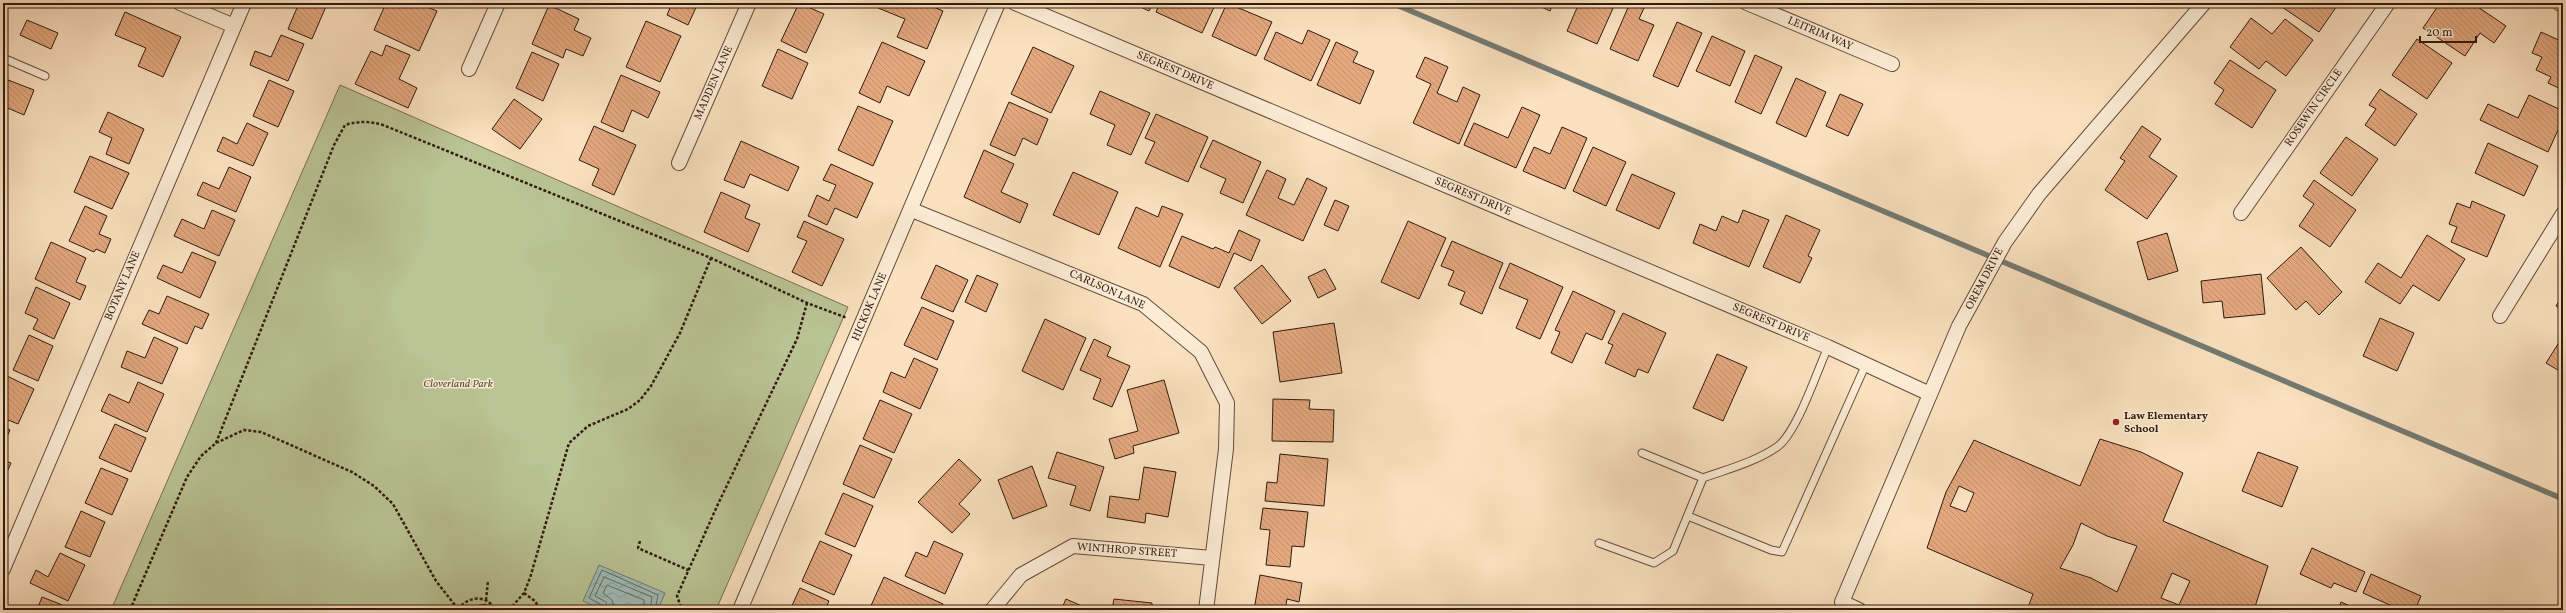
<svg xmlns="http://www.w3.org/2000/svg" width="2566" height="613" viewBox="0 0 2566 613" font-family="Vollkorn,serif">
<style>
.green{fill:#bac495;stroke:#766f52}
.water{fill:url(#water-waves);stroke:#737b73}
.lines{fill:none;stroke-linecap:round;stroke-linejoin:round}
.shore{stroke:#686b62;stroke-width:1}
.stream{stroke:#737b73;stroke-width:5.5}
.building{fill:url(#building-back-hatch);stroke:#311a0e;fill-rule:evenodd}
.lane-casing{stroke:#644c3a;stroke-width:9}
.street-casing{stroke:#644c3a;stroke-width:16}
.path{stroke:#311a0e;stroke-width:2.5;stroke-dasharray:3 2;stroke-linecap:butt}
.lane{stroke:#fcecd5;stroke-width:7}
.street{stroke:#fcecd5;stroke-width:14}
.poi-dot{fill:#8f2418;stroke:#fcecd5;stroke-width:1.5}
.labels{text-anchor:middle;dominant-baseline:central;stroke-width:3;stroke-linejoin:round;paint-order:stroke}
.street-label{font-size:11px;fill:#311a0e;stroke:#fcecd5}
.park-label{font-size:11px;font-style:italic;fill:#5a4d36;stroke:#fcecd5}
.poi-label{font-size:11px;font-weight:bold;fill:#311a0e;stroke:#fcecd5;text-anchor:start}
</style>
<defs>
<pattern id="water-waves" width="16" height="10" patternUnits="userSpaceOnUse"><rect width="16" height="10" fill="#9fbcb7"/><path d="M0 5q4-4 8 0t8 0" fill="none" stroke="#89a19c"/></pattern>
<pattern id="building-back-hatch" width="6" height="6" patternUnits="userSpaceOnUse"><rect width="6" height="6" fill="#e4a87f"/><path d="M-1 5l2 2M0 0l6 6M5-1l2 2" fill="none" stroke="#c4906d"/></pattern>
</defs>
<rect width="100%" height="100%" fill="#fbe1bf"/>
<filter id="stains"><feTurbulence type="fractalNoise" baseFrequency=".005" numOctaves="4"/><feColorMatrix values="0 0 0 0 .2 0 0 0 0 .09 0 0 0 0 .02 0 0 0 .5 -.17"/></filter>
<radialGradient id="worn" r=".72"><stop offset=".6" stop-color="#630" stop-opacity="0"/><stop offset="1" stop-color="#630" stop-opacity=".3"/></radialGradient>
<path class="green" d="M340,85L848,307L716,610H111Z"/>
<path class="water" d="M599,565L665,593L658,610H603L583,601Z"/>
<g class="lines">
<path class="shore" d="M603,610L602,605L589,598L602,570L658,595L655,610
M608,610L606,602L595,596L604,577L652,597L650,610
M615,610L612,600L603,593L607,585L644,600V610"/>
<path class="stream" d="M1392,3L2563,499"/>
</g>
<path class="building" d="M299,3L327,4L312,39L288,29Z
M386,3H418L437,11L419,51L374,30Z
M672,3H698L688,25L667,15Z
M799,3L824,14L806,53L781,41Z
M880,3H924L943,11L927,49L897,37L905,19L878,8Z
M1132,3H1153L1149,11Z
M1160,3H1216L1202,33L1156,12Z
M1227,3L1272,22L1256,56L1212,36Z
M1533,3H1553L1550,11Z
M1579,3H1607L1614,6L1597,44L1567,31Z
M1630,3L1644,8L1639,19L1654,25L1638,61L1610,49Z
M2276,3H2339L2319,32Z
M2440,3H2472L2506,26L2494,43L2480,33L2465,56L2423,28Z
M549,5L579,19L574,30L591,38L583,56L566,49L563,58L532,44Z
M125,12L181,37L163,77L138,66L146,48L115,35Z
M2251,18L2272,34L2285,19L2313,40L2286,76L2266,61L2259,69L2230,47Z
M27,20L58,33L51,49L20,35Z
M646,21L681,36L660,82L626,67Z
M1677,22L1702,33L1678,87L1653,76Z
M1308,30L1330,40L1311,81L1264,59L1276,32L1302,44Z
M2541,32L2563,42V90L2548,83L2551,77L2536,70L2542,57L2532,53Z
M281,35L304,44L288,81L250,65L255,51L271,57Z
M1712,36L1745,51L1730,86L1696,71Z
M2417,39L2452,63L2427,99L2392,75Z
M882,42L925,61L909,96L887,86L880,103L859,93Z
M1336,42L1358,52L1353,62L1374,71L1360,104L1317,85Z
M386,45L410,55L399,79L417,88L408,108L355,84L371,51L382,56Z
M1033,47L1074,66L1051,113L1011,94Z
M778,49L808,63L792,99L762,86Z
M532,52L559,64L543,101L516,88Z
M1755,55L1782,67L1761,114L1735,102Z
M1425,57L1448,67L1437,93L1457,102L1463,87L1480,95L1459,144L1413,123L1431,84L1416,77Z
M2230,60L2276,90L2252,128L2215,104L2224,90L2214,83Z
M621,75L660,92L648,118L632,110L623,132L601,122Z
M3,78L34,90L24,115L3,106Z
M1796,78L1826,92L1806,137L1776,123Z
M269,80L294,91L278,127L253,116Z
M2380,89L2417,114L2395,146L2365,125L2376,109L2369,105Z
M1100,91L1150,113L1131,155L1107,145L1115,125L1090,114Z
M1840,94L1863,104L1848,136L1826,126Z
M2529,95L2563,111V119L2548,152L2480,120L2488,104L2518,118Z
M514,99L542,119L520,149L492,129Z
M1009,102L1048,119L1037,145L1023,138L1015,156L990,145Z
M858,106L893,121L873,166L838,150Z
M1522,107L1540,115L1516,168L1464,145L1474,123L1508,138Z
M108,112L144,129L129,164L106,154L112,138L99,132Z
M1156,114L1208,137L1188,182L1145,163L1155,142L1145,138Z
M247,123L268,133L253,166L217,151L223,137L237,144Z
M594,126L636,145L614,195L592,185L599,169L579,160Z
M2142,126L2161,139L2149,157L2177,176L2147,219L2105,190L2125,161L2120,158Z
M1562,127L1587,138L1565,189L1523,171L1534,147L1550,154Z
M2346,137L2378,159L2352,196L2320,173Z
M1213,140L1261,162L1243,203L1220,193L1226,179L1200,167Z
M741,141L799,167L788,191L750,174L744,188L724,180Z
M2488,143L2538,166L2524,196L2475,173Z
M1593,147L1626,162L1606,206L1573,191Z
M984,150L1014,164L1001,192L1028,204L1020,223L964,197Z
M90,156L129,173L112,209L74,192Z
M831,164L873,183L857,218L835,208L827,225L808,216L817,195L829,201L836,185L823,180Z
M229,167L251,177L236,212L197,195L203,182L219,189Z
M1267,170L1286,179L1278,198L1294,205L1307,178L1327,188L1303,241L1246,215Z
M1073,172L1118,192L1099,235L1053,215Z
M1632,174L1675,193L1659,229L1616,210Z
M2314,180L2356,210L2330,247L2299,226L2314,204L2303,196Z
M721,192L750,205L745,218L760,224L748,252L704,232Z
M1335,200L1349,206L1338,231L1324,225Z
M2472,201L2505,215L2487,257L2451,242L2457,227L2449,224L2457,203L2470,208Z
M85,206L107,216L99,234L111,239L105,253L96,249L94,252L69,241Z
M1162,206L1183,214L1160,267L1118,248L1136,207L1158,217Z
M212,210L235,220L219,256L174,236L182,219L204,229Z
M1743,210L1769,220L1749,267L1693,243L1700,224L1716,231L1722,216L1738,223Z
M1786,215L1820,230L1808,256L1812,258L1800,283L1763,267Z
M804,221L844,239L822,286L792,272L807,241L797,237Z
M1408,221L1446,238L1419,299L1381,282Z
M1239,230L1260,240L1251,261L1234,253L1219,288L1169,266L1182,236L1213,249L1215,247L1229,253Z
M2167,233L2178,271L2148,280L2137,242Z
M2427,235L2465,259L2439,301L2413,285L2400,304L2365,282L2378,263L2401,278Z
M1452,241L1503,263L1482,314L1460,304L1465,292L1448,285L1454,271L1441,266Z
M51,242L86,258L76,282L86,286L80,300L35,279Z
M2301,247L2342,292L2319,315L2306,301L2296,310L2267,278Z
M192,252L216,262L200,298L157,278L163,265L182,273Z
M1510,263L1563,287L1540,339L1516,328L1528,300L1499,288Z
M936,265L968,280L953,312L921,298Z
M1262,265L1291,301L1262,324L1234,288Z
M1325,269L1336,289L1318,298L1308,277Z
M2261,274L2265,314L2224,318L2222,301L2203,303L2201,281Z
M977,275L998,284L986,312L965,302Z
M36,287L70,303L54,339L33,329L38,319L25,313Z
M1573,291L1615,311L1602,340L1586,333L1572,363L1551,353L1560,332L1555,330Z
M2563,294V310L2556,306Z
M167,296L209,314L202,329L195,326L187,344L142,324L149,310L159,314Z
M922,307L954,321L937,360L904,345Z
M1623,313L1666,333L1648,373L1638,369L1635,377L1605,363L1613,345L1608,343Z
M2380,318L2414,333L2397,371L2363,356Z
M1045,319L1086,338L1063,390L1022,371Z
M1334,323L1342,373L1280,382L1273,332Z
M29,335L53,346L38,381L13,370Z
M2563,336V373L2546,363Z
M154,337L178,348L162,384L121,367L127,351L145,358Z
M1094,339L1111,347L1107,356L1130,366L1112,407L1093,399L1101,379L1080,370Z
M1717,354L1747,367L1723,421L1693,408Z
M914,358L938,369L920,409L883,392L891,372L905,378Z
M7,376L34,389L18,424L3,418V386Z
M1164,380L1179,433L1133,446L1134,453L1115,459L1109,439L1138,431L1127,390Z
M138,382L164,394L147,432L101,411L109,394L129,403Z
M1273,399L1310,400L1309,409L1334,410L1333,442L1272,441Z
M880,400L912,414L894,453L863,439Z
M115,424L146,438L131,472L99,458Z
M3,427L10,430L3,446Z
M2100,439L2141,452L2183,473L2163,521L2268,566L2254,610H2027L2033,594L1927,548L1946,492L1974,440L2080,486ZM1959,486L1974,493L1966,512L1950,506ZM2081,523L2107,536L2137,546L2117,592L2091,578L2060,568L2073,545ZM2172,573L2190,581L2179,605L2161,598Z
M860,445L892,459L874,498L843,484Z
M1057,452L1104,467L1090,511L1070,505L1076,486L1048,478Z
M2258,452L2298,467L2282,507L2242,491Z
M1280,454L1328,459L1324,506L1265,501L1267,482L1277,483Z
M959,459L981,480L959,504L970,514L952,533L918,502Z
M3,460L11,463L8,470L3,468Z
M1032,466L1047,506L1013,519L998,480Z
M1144,467L1176,472L1168,517L1146,513L1145,523L1107,517L1110,496L1139,500Z
M101,468L128,479L112,515L85,503Z
M843,493L873,506L855,547L825,534Z
M1263,508L1308,512L1304,547L1292,546L1290,567L1266,565L1270,530L1260,529Z
M81,511L105,522L90,557L65,547Z
M820,541L852,555L834,595L802,581Z
M934,541L963,554L945,594L905,576L916,552L927,557Z
M2312,548L2365,572L2356,592L2334,583L2331,588L2300,574Z
M60,553L85,565L68,601L30,583L36,570L48,577Z
M2371,574L2421,596L2415,610H2401L2363,593Z
M1260,575L1302,583L1299,602L1287,599L1285,610H1254Z
M884,577L943,604L940,610H869Z
M800,588L829,601L825,610H790Z
M42,597L70,608L69,610H37Z
M1066,599L1091,610H1061Z
M1114,599L1152,603V610H1112Z
M2341,602L2359,610H2338Z
M486,604L490,610H464V608Z"/>
<g class="lines">
<defs>
<path id="lane" d="M3,58L45,76
M1642,453L1703,478
M1688,516L1771,550L1782,552L1866,364
M1599,543L1654,563L1673,551L1703,478C1728,469 1755,462 1777,447C1797,433 1817,371 1828,347"/>
<path id="street" d="M180,3L234,26
M1015,3L1828,347L1930,394
M1747,3L1892,64
M2559,3L2563,5
M469,69L498,3
M679,163L749,3
M912,210L1143,304L1201,352L1227,403L1226,449L1206,610
M2241,213L2388,3
M2500,316L2563,214
M3,569L244,3
M740,610L998,3
M992,610L1021,575L1073,546L1212,558
M1859,610L1842,602L1959,326L2005,242L2039,194L2204,3"/>
</defs>
<use href="#lane" class="lane-casing"/>
<use href="#street" class="street-casing"/>
<path class="path" d="M216,443L334,145L345,125C359,121 369,121 383,125L711,258L807,303L847,318
M640,541L638,548L688,570
M524,593L535,601L540,610
M486,600L488,581
M681,607L677,596L718,504L797,339L807,303
M458,609C468,596 487,594 495,610
M130,610L187,477L201,456L216,443L244,430L261,432L352,472L374,486L393,504L436,581L458,609
M509,610L524,593L530,578L569,443L588,426L628,409L640,400L651,386L680,333L711,258"/>
<use href="#lane" class="lane"/>
<use href="#street" class="street"/>
</g>
<circle class="poi-dot" cx="2116" cy="422" r="4"/>
<g class="labels">
<g class="street-label">
<text transform="translate(1820 34) rotate(23)">LEITRIM WAY</text>
<text transform="translate(1175 71) rotate(23)">SEGREST DRIVE</text>
<text transform="translate(714 83) rotate(-66)">MADDEN LANE</text>
<text transform="translate(2314 108) rotate(-55)">ROSEWIN CIRCLE</text>
<text transform="translate(1473 197) rotate(23)">SEGREST DRIVE</text>
<text transform="translate(1985 279) rotate(-62)">OREM DRIVE</text>
<text transform="translate(123 286) rotate(-67)">BOTANY LANE</text>
<text transform="translate(1107 290) rotate(24)">CARLSON LANE</text>
<text transform="translate(870 307) rotate(-67)">HICKOK LANE</text>
<text transform="translate(1771 323) rotate(23)">SEGREST DRIVE</text>
<text transform="translate(1127 551) rotate(4)">WINTHROP STREET</text>
</g>
<g class="park-label">
<text x="458" y="384">Cloverland Park</text>
</g>
<g class="poi-label">
<text x="2124" y="416">Law Elementary<tspan x="2124" dy="13">School</tspan></text>
</g>
</g>
<rect width="2566" height="613" fill="none" stroke="#fbe1bf" stroke-width="16"/>
<rect x="4" y="4" width="2558" height="605" fill="none" stroke="#311a0e" stroke-width="2"/>
<rect x="8" y="8" width="2550" height="597" fill="none" stroke="#311a0e"/>
<path d="M2420 36v6h56v-6" fill="none" stroke="#311a0e" stroke-width="2"/>
<text x="2426" y="36" font-size="12" fill="#311a0e" stroke="#fcecd5" stroke-width="3" paint-order="stroke">20 m</text>
<rect width="100%" height="100%" filter="url(#stains)"/>
<rect width="100%" height="100%" fill="url(#worn)"/>
</svg>
